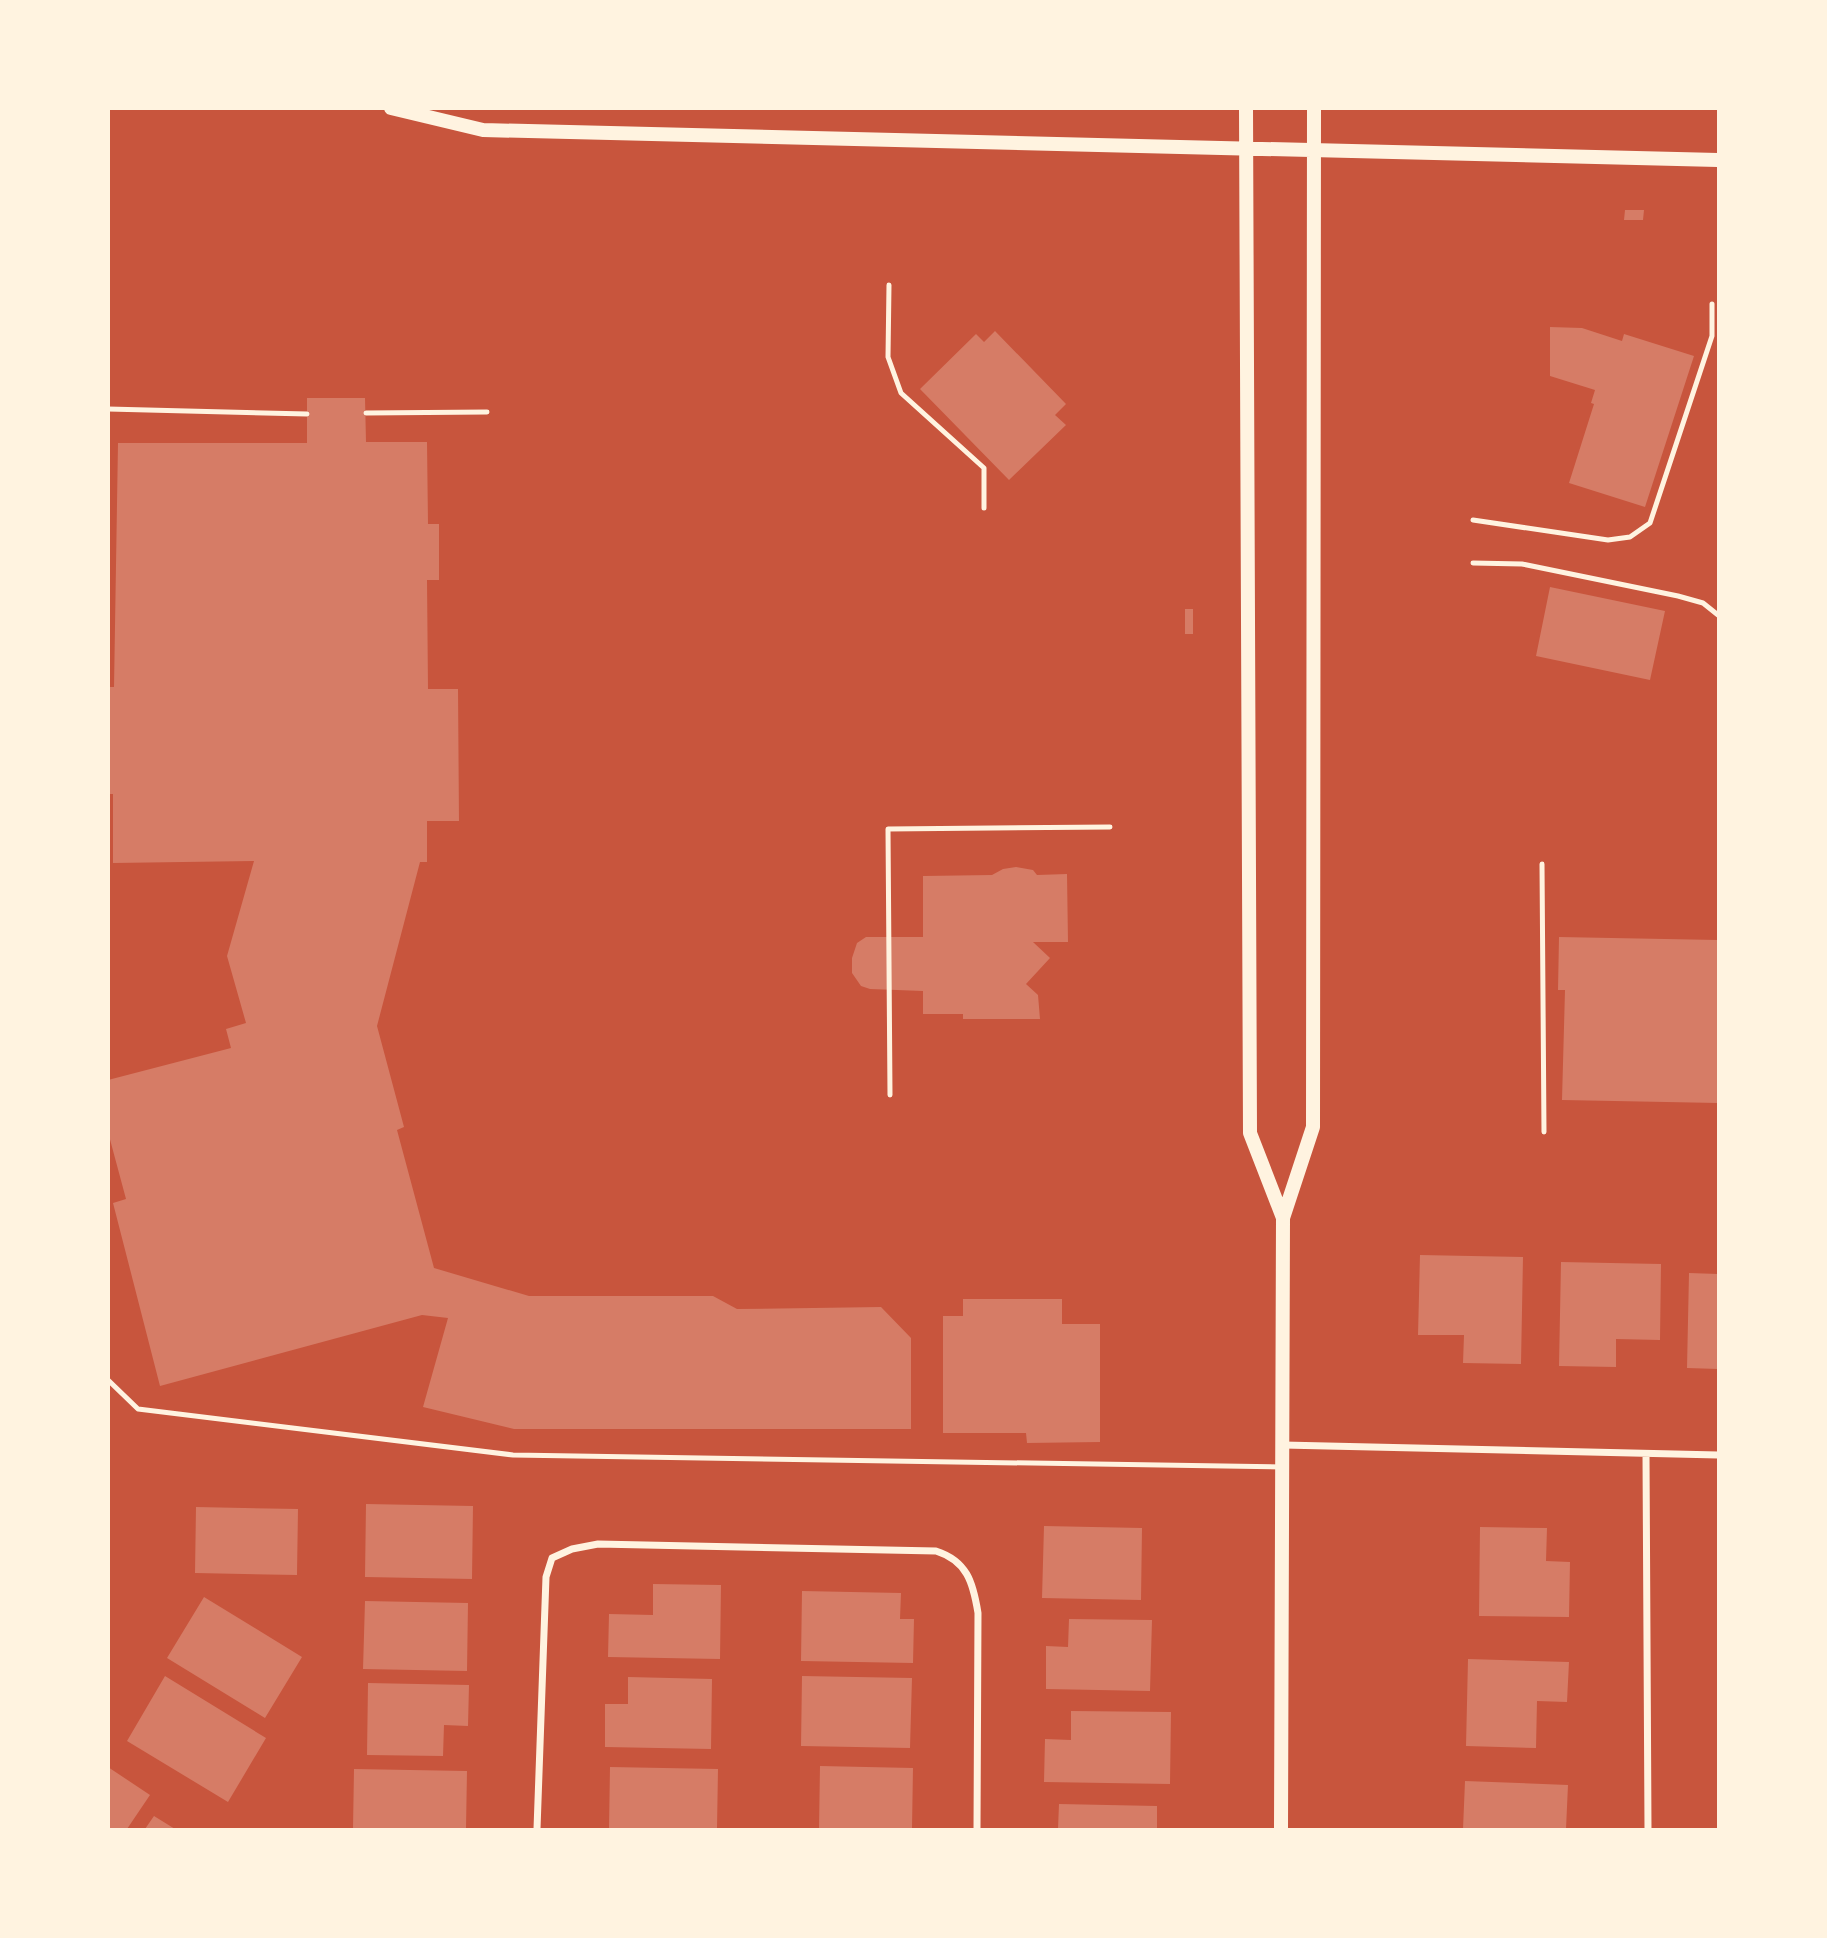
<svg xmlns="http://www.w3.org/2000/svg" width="1827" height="1938" viewBox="0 0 1827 1938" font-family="'IBM Plex Sans',sans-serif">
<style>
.building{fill:#d67c66}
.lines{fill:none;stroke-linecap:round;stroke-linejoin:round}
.service{stroke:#fff3e0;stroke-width:5}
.minor{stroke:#fff3e0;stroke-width:7}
.secondary{stroke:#fff3e0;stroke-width:14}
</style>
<rect width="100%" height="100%" fill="#c8553d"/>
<path class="building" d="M1625,210H1644L1643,220H1624Z
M1550,327L1582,328L1622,341L1624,334L1694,356L1645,507L1569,483L1594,404L1591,403L1595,390L1550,376Z
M995,331L1066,404L1055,415L1066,425L1009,480L920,389L976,334L984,342Z
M307,398H365L366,442H427L428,524H439V580H427L428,689H458L459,821H427V862H420L377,1026L404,1127L397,1130L434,1268L529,1296H713L737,1309L881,1307L911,1338V1429H514L423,1407L448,1318L422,1315L160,1386L113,1203L126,1199L108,1132V1080L231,1048L226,1029L246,1023L227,956L254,861L113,863V794H108V687H114L118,443H307Z
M1550,587L1665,611L1650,680L1536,656Z
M1185,609H1193V634H1185Z
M1016,867L1033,870L1037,875L1067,874L1068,942H1033L1050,958L1026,984L1038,995L1040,1019H963V1014H923V991L870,989L861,986L852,973V958L857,943L866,937H923V876L992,875L1003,869Z
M1559,937L1718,940V1103L1562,1100L1565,990H1558Z
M1420,1255L1523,1257L1521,1364L1463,1363L1464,1335H1418Z
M1561,1262L1661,1264L1660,1340L1616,1339V1367L1559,1366Z
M1689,1273L1718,1274V1369L1687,1368Z
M963,1299H1062V1324H1100V1442L1027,1443L1026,1433H943V1316H963Z
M366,1504L473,1506L472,1579L365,1577Z
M196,1507L298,1509L297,1575L195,1573Z
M1044,1526L1142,1528L1141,1600L1042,1598Z
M1480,1527L1547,1528L1546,1561L1570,1562L1569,1617L1479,1616Z
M653,1584L721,1585L720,1659L608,1657L609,1614L653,1615Z
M802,1591L901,1593L900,1619H914L913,1663L801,1661Z
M204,1597L302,1657L265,1718L167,1658Z
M365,1601L468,1603L467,1671L363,1669Z
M1069,1619L1152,1620L1150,1691L1046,1689V1646L1068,1647Z
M1468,1659L1569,1662L1567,1702L1537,1701L1536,1748L1466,1746Z
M165,1676L266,1738L228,1802L127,1741Z
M802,1676L912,1678L910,1748L801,1746Z
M628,1677L712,1679L711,1749L605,1747V1704H628Z
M368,1683L469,1685L468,1726L444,1725L443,1756L367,1755Z
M1071,1711L1171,1712L1170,1784L1044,1782L1045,1739L1071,1740Z
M820,1766L913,1768L912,1829H819Z
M108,1767L150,1795L127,1829H108Z
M610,1767L718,1769L717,1829H609Z
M354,1769L467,1771L466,1829H353Z
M1465,1781L1568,1785L1566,1829H1463Z
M1059,1804L1157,1806V1829H1058Z
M154,1816L175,1829H145Z"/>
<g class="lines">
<path class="service" d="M889,285L888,357L901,393L984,468V508
M108,409L307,414
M366,413L487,412
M1473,520L1608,540L1630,537L1650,523L1712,336V304
M1473,563L1522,564L1678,596L1703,603L1718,615
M1542,864L1544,1132
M890,1095L888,829L1110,827
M108,1380L138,1409L513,1455L1282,1467"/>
<path class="minor" d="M1283,1445L1718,1455
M1646,1454L1648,1829
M537,1829L546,1577L552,1558L572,1549L598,1544L936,1551C967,1561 973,1582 978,1613L977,1829"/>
<path class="secondary" d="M391,108L483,130L1718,160
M1246,108L1250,1133L1283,1218
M1281,1829L1283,1218L1313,1127L1314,108"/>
</g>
<rect width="1827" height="1938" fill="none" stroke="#fff3e0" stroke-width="220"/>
</svg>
